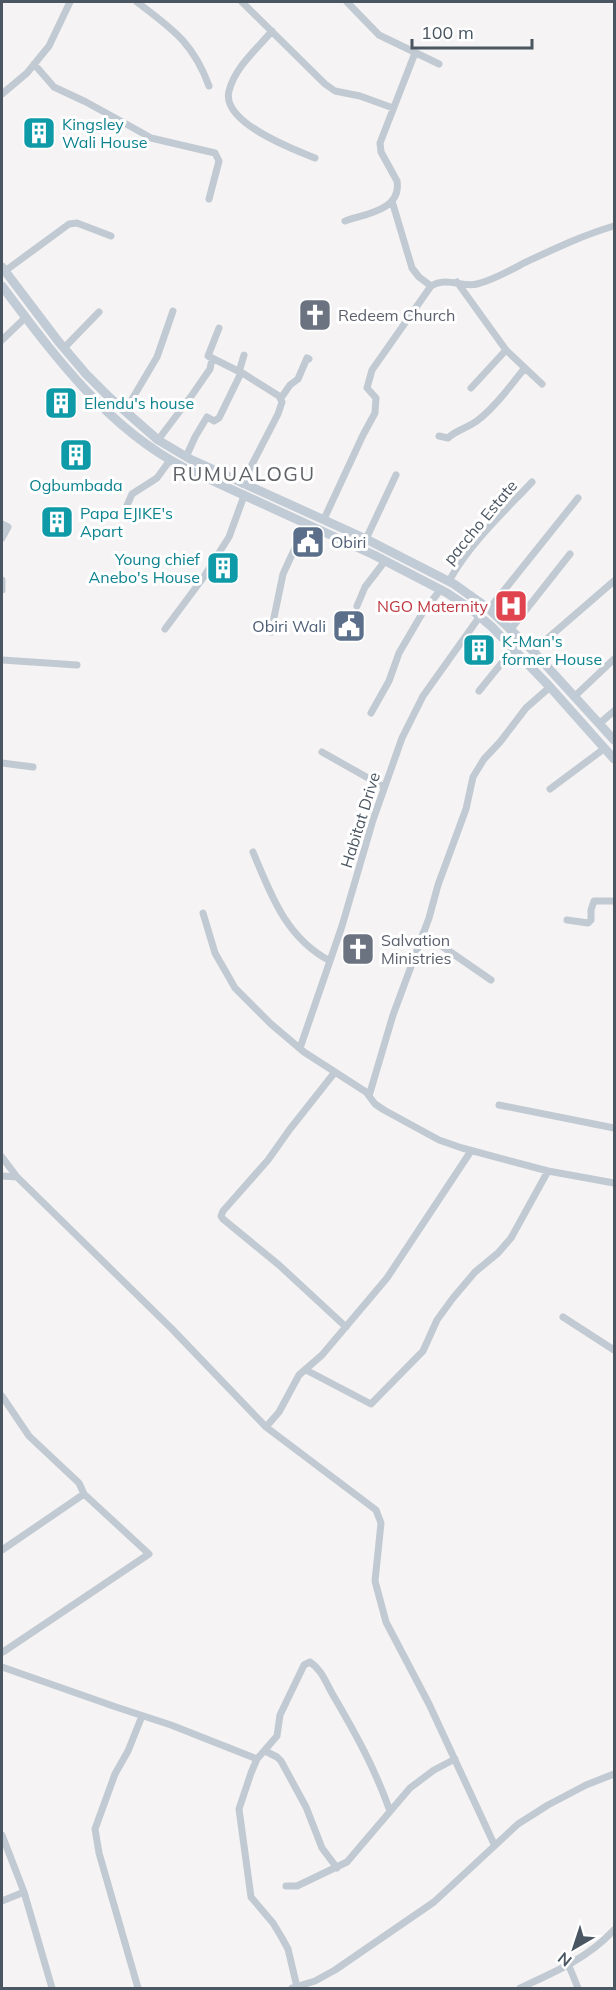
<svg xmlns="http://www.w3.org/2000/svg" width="616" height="1990" viewBox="0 0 616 1990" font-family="Mulish,sans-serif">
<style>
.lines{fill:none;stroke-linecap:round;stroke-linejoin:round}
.minor{stroke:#c1cad2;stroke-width:7}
.secondary{stroke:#c1cbd6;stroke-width:9}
.labels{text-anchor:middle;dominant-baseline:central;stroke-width:6;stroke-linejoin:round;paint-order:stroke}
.culture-label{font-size:16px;fill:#0d838f;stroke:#fff;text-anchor:start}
.worship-label{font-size:16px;fill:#5b616d;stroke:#fff;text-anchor:start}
.street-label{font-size:16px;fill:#4a5661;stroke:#fff}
.service-label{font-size:16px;fill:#4e5e75;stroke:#fff;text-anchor:start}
.health-label{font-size:16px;fill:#be3a42;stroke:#fff;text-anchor:end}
.quarter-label{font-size:20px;letter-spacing:1.5px;fill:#5f6368;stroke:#fff}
</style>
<rect width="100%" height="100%" fill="#f5f3f3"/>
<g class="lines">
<path class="minor" d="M137,2C172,29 193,42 209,86
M242,2L325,84L335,91L360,96L393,108
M347,2L379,35L439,64
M272,31C257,49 235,67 229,91C221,122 292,149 315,158
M34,64L54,87L86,102L137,130L151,138L215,153L219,161L209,199
M2,94L27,73L49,46L70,2
M392,201L412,268L419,277L431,286
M345,221C365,214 402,210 397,181L381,152L380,143L415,53
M5,271L69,224L77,223L111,236
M457,282L506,350L542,384
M219,328L208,356L244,374L279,396L282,402L278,414L242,484
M2,340L26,317
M64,348L99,312
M239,372L244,355
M471,388L506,350
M281,398L290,385L298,379L307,358L309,359
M125,411L157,357L173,311
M439,436L448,438C455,431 464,429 472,424C489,415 512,384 524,369
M158,440L192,395L210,369L212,359
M186,457L195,437L207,417L214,421L219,418L241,373
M125,510L132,494L157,478L170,460
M324,519L363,435L375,413L376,398L367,388L372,370L431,286C447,276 462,288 477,284C493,280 509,271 524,263C554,249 583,235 614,226
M2,524L8,527L2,538
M366,539L396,475
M2,580V590
M449,581C470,543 503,513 532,482
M357,606L365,587L385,561
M489,609L578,498
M165,629L203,578L229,537L244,496
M510,630L570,554
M271,632L283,574L306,524
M533,651L614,581
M2,660L77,665
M479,691L513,649
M575,696L614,659
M371,713L389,681L399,653L423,612L441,589
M600,723L614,711
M322,752L384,787
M2,763L33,767
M550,789L605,748
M253,852C271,895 286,938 330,961
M203,913L215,953L235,988L271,1024L304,1052L366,1092L375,1104L384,1110L439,1140L462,1148L548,1171L614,1183
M567,920L588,923L591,920V910L594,901H614
M423,933L491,980
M300,1048L342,926L373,820L402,738L423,696L480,616
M335,1072L290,1129L268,1160L223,1211L221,1216L223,1219L279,1265L346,1327
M369,1096L393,1015L429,918L438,885L466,809L473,777L484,759L500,742L526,708L550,687
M499,1105L614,1128
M2,1157L17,1177L172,1329L266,1427L376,1510L381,1523L375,1581L386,1622L429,1704L494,1844
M2,1176L17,1177
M563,1317L614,1350
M306,1370L371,1404L423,1351L437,1320L453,1298L475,1272L498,1253L511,1238L548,1171
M2,1396L29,1436L79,1483L84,1494L2,1550
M266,1427L279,1412L299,1375L322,1355L387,1278L471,1151
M3,1652L149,1554L84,1494
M2,1667L116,1707L171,1725L257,1759
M265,1751L277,1757L281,1761L306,1807L322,1848L337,1868
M2,1835L24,1892L52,1988
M286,1886H297L347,1862L410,1788L434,1770L455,1759
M2,1901L24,1892
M569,1966L578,1988
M297,1987L288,1949L282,1938L273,1923L251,1897L239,1809L251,1773L257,1759L277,1736L280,1715L304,1665L310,1662C322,1670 326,1683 333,1695C356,1734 375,1769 390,1811
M138,1988L99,1853L95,1829L115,1774L128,1751L142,1716
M292,1988L315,1981L335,1970L434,1902L518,1824L548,1805L586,1785L614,1774
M520,1988C555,1972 588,1958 614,1930"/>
<path class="secondary" d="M2,267L58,341L86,374L109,397L158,440L190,459L366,539L454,584L489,609L533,651L614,740
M2,286C53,354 107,428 185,468L374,555L447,593L471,609L492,627L550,687L614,759"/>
</g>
<defs>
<symbol id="building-square" viewBox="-11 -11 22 22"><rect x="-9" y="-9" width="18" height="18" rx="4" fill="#0f9aa8" stroke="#fff"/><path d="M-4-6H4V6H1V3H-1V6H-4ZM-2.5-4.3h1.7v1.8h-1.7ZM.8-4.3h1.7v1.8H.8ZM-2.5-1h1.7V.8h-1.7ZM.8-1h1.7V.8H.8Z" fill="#fff"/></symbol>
<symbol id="church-square" viewBox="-11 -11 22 22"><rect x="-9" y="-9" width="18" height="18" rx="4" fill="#6b7280" stroke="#fff"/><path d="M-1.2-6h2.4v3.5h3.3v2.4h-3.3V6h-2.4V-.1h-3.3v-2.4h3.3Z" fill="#fff"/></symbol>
<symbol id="civic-square" viewBox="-11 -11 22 22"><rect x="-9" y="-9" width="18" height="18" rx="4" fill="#5c6f8a" stroke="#fff"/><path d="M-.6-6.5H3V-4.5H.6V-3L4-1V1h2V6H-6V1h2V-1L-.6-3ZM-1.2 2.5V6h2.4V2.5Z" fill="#fff"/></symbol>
<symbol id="hospital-square" viewBox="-11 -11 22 22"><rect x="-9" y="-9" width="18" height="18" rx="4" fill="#e0444e" stroke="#fff"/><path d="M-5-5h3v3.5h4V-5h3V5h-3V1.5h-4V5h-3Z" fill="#fff"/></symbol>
</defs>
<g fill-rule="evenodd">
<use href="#building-square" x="20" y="114" width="38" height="38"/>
<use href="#church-square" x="296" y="296" width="38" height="38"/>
<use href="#building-square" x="42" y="384" width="38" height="38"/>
<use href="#building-square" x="57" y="436" width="38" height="38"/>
<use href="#building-square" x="38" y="503" width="38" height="38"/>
<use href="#civic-square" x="289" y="523" width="38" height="38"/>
<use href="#building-square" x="204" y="549" width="38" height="38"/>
<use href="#hospital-square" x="492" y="587" width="38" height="38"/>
<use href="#civic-square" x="330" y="607" width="38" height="38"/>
<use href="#building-square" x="460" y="631" width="38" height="38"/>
<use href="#church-square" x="339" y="930" width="38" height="38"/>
</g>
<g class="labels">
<g class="culture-label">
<text x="62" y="124">Kingsley<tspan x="62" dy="18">Wali House</tspan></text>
<text x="84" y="403">Elendu's house</text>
<text x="76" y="485" text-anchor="middle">Ogbumbada</text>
<text x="80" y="513">Papa EJIKE's<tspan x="80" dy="18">Apart</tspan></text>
<text x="200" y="559" text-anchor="end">Young chief<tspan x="200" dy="18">Anebo's House</tspan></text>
<text x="502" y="641">K-Man's<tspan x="502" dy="18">former House</tspan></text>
</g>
<g class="worship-label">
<text x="338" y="315">Redeem Church</text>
<text x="381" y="940">Salvation<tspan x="381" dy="18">Ministries</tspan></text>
</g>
<g class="street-label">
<text transform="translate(480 522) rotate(-50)">paccho Estate</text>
<text transform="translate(360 820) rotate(-73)">Habitat Drive</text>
</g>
<g class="service-label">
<text x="331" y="542">Obiri</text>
<text x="326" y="626" text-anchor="end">Obiri Wali</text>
</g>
<g class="health-label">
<text x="488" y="606">NGO Maternity</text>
</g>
<g class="quarter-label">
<text x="244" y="473">RUMUALOGU</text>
</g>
</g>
<rect width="616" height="1990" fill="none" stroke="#4a5661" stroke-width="6"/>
<g transform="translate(574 1948) rotate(219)" stroke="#ffffff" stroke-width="4.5" paint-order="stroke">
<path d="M0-4.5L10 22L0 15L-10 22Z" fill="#4a5661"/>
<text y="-9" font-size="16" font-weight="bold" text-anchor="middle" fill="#4a5661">N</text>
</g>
<path d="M412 39v9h120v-9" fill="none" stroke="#4a5661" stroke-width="3"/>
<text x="421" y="39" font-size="18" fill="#4a5661" stroke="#ffffff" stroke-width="4.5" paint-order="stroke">100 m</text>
</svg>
